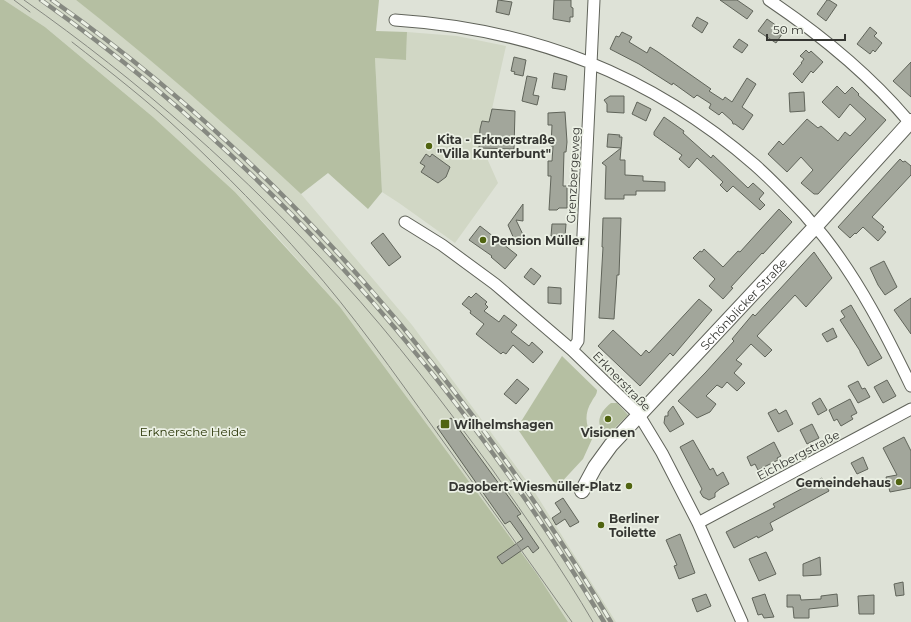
<svg xmlns="http://www.w3.org/2000/svg" width="911" height="622" viewBox="0 0 911 622" font-family="Montserrat,sans-serif">
<style>
.built{fill:#d1d7c5}
.green{fill:#b5bfa2}
.building{fill:#a2a69b;stroke:#60645a}
.lines{fill:none;stroke-linecap:round;stroke-linejoin:round}
.minor-casing{stroke:#60635a;stroke-width:13}
.tertiary-casing{stroke:#60635a;stroke-width:16}
.minor{stroke:#fff;stroke-width:11}
.tertiary{stroke:#fff;stroke-width:14}
.tram{stroke:#868981;stroke-width:1}
.rail-casing{stroke:#868981;stroke-width:4.5}
.rail{stroke:#ebf0e4;stroke-width:3;stroke-dasharray:9;stroke-linecap:butt}
.poi-dot{fill:#506410;stroke:#ebf0e4;stroke-width:1.5}
.labels{text-anchor:middle;dominant-baseline:central;stroke-width:3.5;stroke-linejoin:round;paint-order:stroke}
.poi-label{font-size:12px;font-weight:bold;fill:#353632;stroke:#ebf0e4;text-anchor:start}
.street-label{font-size:12px;fill:#353632;stroke:#ebf0e4}
.park-label{font-size:12px;fill:#293505;stroke:#ebf0e4}
</style>
<rect width="100%" height="100%" fill="#dee2d7"/>
<path class="built" d="M4,0H76L129,41L231,129L301,194L412,325L534,491L616,622H568L537,574L437,438L340,307L280,240L235,192L153,117L45,27Z
M407,32L457,36L506,46L489,122L482,121L480,129L479,156H486L498,183L455,243L399,203L382,192L375,58L406,60Z"/>
<path class="green" d="M0,0H4L45,27L153,117L235,192L340,307L437,438L537,574L568,622H0Z
M76,0H379L376,31L407,32L406,60L375,58L382,192L368,209L328,173L301,194C228,126 155,62 76,0Z
M562,356L597,390C597,395 594,397 592,401C584,413 585,426 593,437L583,459L557,487L517,428Z
M611,403H617L628,415L609,434C593,427 599,412 611,403Z"/>
<path class="building" d="M498,0L512,2L509,15L496,12Z
M554,0H571V7L573,8V17H570V22L553,19Z
M720,0H737L753,11L747,19Z
M827,0H829L837,5L826,21L817,14Z
M697,17L708,23L702,33L692,26Z
M767,19L784,31L776,43L758,31Z
M870,27L877,33L874,36L882,43L875,52L873,50L870,54L857,44Z
M622,32L632,37L629,42L647,53L650,47L658,52L711,89L709,91L723,100L725,97L732,102L747,78L756,84L742,107L753,115L743,130L735,124H733L732,121L722,112L719,115L709,108L711,104L697,95L694,98L673,83L672,85L639,64L610,49L616,36L619,37Z
M739,39L748,45L742,53L733,47Z
M806,50L809,53L811,51L823,62L813,73L811,71L802,83L793,74L802,63H801L804,59L800,56Z
M514,57L526,60L523,76L514,74L515,72L511,71Z
M911,62V97L893,81Z
M554,73L567,76L565,90L552,88Z
M527,76L537,78L533,95L539,96L537,105L522,101Z
M837,86L845,94L852,87L859,94L858,95L886,120L818,194H814L801,183L813,170L801,157L787,172L768,154L779,141L783,145L807,119L818,128L821,126L838,141L845,132L850,136L866,119L850,104L839,118L822,102Z
M804,92L805,111L790,112L789,93Z
M610,96H624V113L607,112V104L604,100Z
M637,102L651,109L646,121L632,114Z
M492,109L515,111L514,149L479,148L480,129L482,121L489,122Z
M565,112L567,142L566,152H564L563,186H567V208H559L557,210H549L551,176H548V161H552L553,146H551L552,125H548V113Z
M664,117L684,131L683,133L711,158L713,155L748,188L753,183L764,193L759,199L765,205L760,210L733,186L727,192L720,185L723,182L697,158L689,168L679,159L682,155L654,135V132Z
M608,134L620,135L619,137H622L620,160H625V175L643,176V181L665,182V191H636V195H624V199H605L606,166L602,163L621,148L607,147Z
M426,154L430,157L432,154L450,167L446,177L438,183L421,172L425,166L420,163Z
M900,159L903,162L905,161L911,166V175L872,217L884,227L882,229L886,232L878,241L863,227L856,234L855,233L850,238L838,227Z
M523,204V221L516,220L526,241L517,246L508,225Z
M779,209L792,222L763,254L762,253L731,287L733,288L723,299L709,286L715,279L693,258L700,251L702,252L704,249L723,267L738,251L740,252Z
M603,218H621L619,275H617L614,319L599,318L603,247H602Z
M552,224H566L565,237L551,236Z
M480,226L517,255L505,269L491,257L492,256L469,240Z
M383,233L401,257L389,266L371,243Z
M814,252L832,278L806,307L795,295L757,336L772,350L765,357L751,344L736,360L742,364L734,373L745,383L737,391L727,382L722,388L717,385L706,396L716,404L710,412L697,418L678,401L706,372L734,341L732,339L753,314L755,316Z
M884,261L897,287L885,295L878,285L870,268Z
M531,268L541,276L534,285L524,277Z
M548,287L561,288V304L548,303Z
M476,293L487,302L485,304L488,307L484,311L499,322L504,315L517,325L511,332L529,346L532,342L543,352L533,363L513,345L506,354L503,352L501,354L476,334L484,324L470,313L471,311L462,304L469,296L471,298Z
M911,298V334L894,310Z
M699,299L712,310L673,356L670,353L640,386L598,346L613,330L641,356L646,350L649,353Z
M851,305L882,358L868,366L860,352V351L840,320L845,317L841,311Z
M833,328L837,337L827,342L822,334Z
M517,379L529,389L516,404L504,394Z
M887,380L896,396L883,403L874,387Z
M858,381L862,389L865,388L870,397L858,403L848,386Z
M820,398L827,410L818,415L812,403Z
M850,399L857,413L851,416L853,419L841,426L837,419L834,421L829,410Z
M673,406L684,424L670,432L664,423L665,416H668V412Z
M776,409L779,414L786,410L793,424L778,432L768,413Z
M451,418L521,514L517,516L539,548L533,553L528,546L502,564L497,557L523,539L510,521L505,524L437,427Z
M812,424L819,438L807,444L800,430Z
M904,437L911,451V488L890,492L886,477L897,475L883,448Z
M693,440L710,470L713,468L717,476L723,472L729,484L720,489L715,493V497L709,500L703,497L700,492L702,489L680,447Z
M774,442L781,456L777,458L778,460L758,470L755,464L751,466L747,457Z
M863,457L868,469L857,474L851,463Z
M822,478L829,491L770,523L773,530L758,538L757,536L734,548L726,532L775,507L773,504Z
M563,498L579,522L570,527L565,519L556,525L552,518L561,512L555,503Z
M680,534L695,573L679,579L674,566L677,565L666,540Z
M766,552L776,574L759,581L749,559Z
M820,557L821,575L803,576V564Z
M903,582L904,595L896,596L894,584Z
M706,594L711,606L697,612L692,599Z
M765,594L768,603L774,617L764,618L762,614L758,615L752,598Z
M837,594L838,606L809,609V618H794L793,607H787V595H800L801,600L821,599V596Z
M874,595V614H859L858,596Z"/>
<g class="lines">
<defs>
<path id="minor" d="M769,0C821,35 871,76 911,124
M395,20C533,29 650,74 755,165C773,181 789,198 805,215C811,223 819,230 825,238C860,283 886,334 911,386
M405,222L442,245L495,284L572,350L639,415L662,453L698,523L742,622
M572,350L578,341L594,0
M698,523L911,409"/>
<g id="tertiary">
<path id="s1" d="M582,491L595,467L611,445L815,227L911,121"/>
</g>
</defs>
<use href="#minor" class="minor-casing"/>
<use href="#tertiary" class="tertiary-casing"/>
<use href="#minor" class="minor"/>
<use href="#tertiary" class="tertiary"/>
<path class="tram" d="M14,0L30,12
M24,0C139,81 246,175 340,279C395,339 444,404 492,469C527,519 562,569 593,622
M72,42C109,71 148,101 182,133C225,174 267,216 306,261C353,314 394,373 435,430C481,494 527,558 572,622"/>
<defs>
<path id="rail" d="M41,0C271,163 460,381 604,622
M52,0C281,161 468,383 611,622"/>
</defs>
<use href="#rail" class="rail-casing"/>
<use href="#rail" class="rail"/>
</g>
<g class="poi-dot">
<circle cx="429" cy="146" r="4"/>
<circle cx="483" cy="240" r="4"/>
<circle cx="608" cy="419" r="4"/>
<rect x="440" y="419" width="10" height="10" rx="2"/>
<circle cx="899" cy="482" r="4"/>
<circle cx="629" cy="486" r="4"/>
<circle cx="601" cy="525" r="4"/>
</g>
<g class="labels">
<g class="poi-label">
<text x="437" y="139">Kita - Erknerstraße<tspan x="437" dy="14">"Villa Kunterbunt"</tspan></text>
<text x="491" y="240">Pension Müller</text>
<text x="454" y="424">Wilhelmshagen</text>
<text x="608" y="432" text-anchor="middle">Visionen</text>
<text x="891" y="482" text-anchor="end">Gemeindehaus</text>
<text x="621" y="486" text-anchor="end">Dagobert-Wiesmüller-Platz</text>
<text x="609" y="518">Berliner<tspan x="609" dy="14">Toilette</tspan></text>
</g>
<g class="street-label">
<text transform="translate(573 175) rotate(-87)">Grenzbergeweg</text>
<text stroke="none"><textPath href="#s1" startOffset="248">Schönblicker Straße</textPath></text>
<text transform="translate(622 381) rotate(46)">Erknerstraße</text>
<text transform="translate(798 455) rotate(-28)">Eichbergstraße</text>
</g>
<g class="park-label">
<text x="193" y="431">Erknersche Heide</text>
</g>
</g>
<path d="M767 34v6h78v-6" fill="none" stroke="#353632" stroke-width="2"/>
<text x="773" y="34" font-size="12" fill="#353632" stroke="#ebf0e4" stroke-width="3" paint-order="stroke">50 m</text>
</svg>
